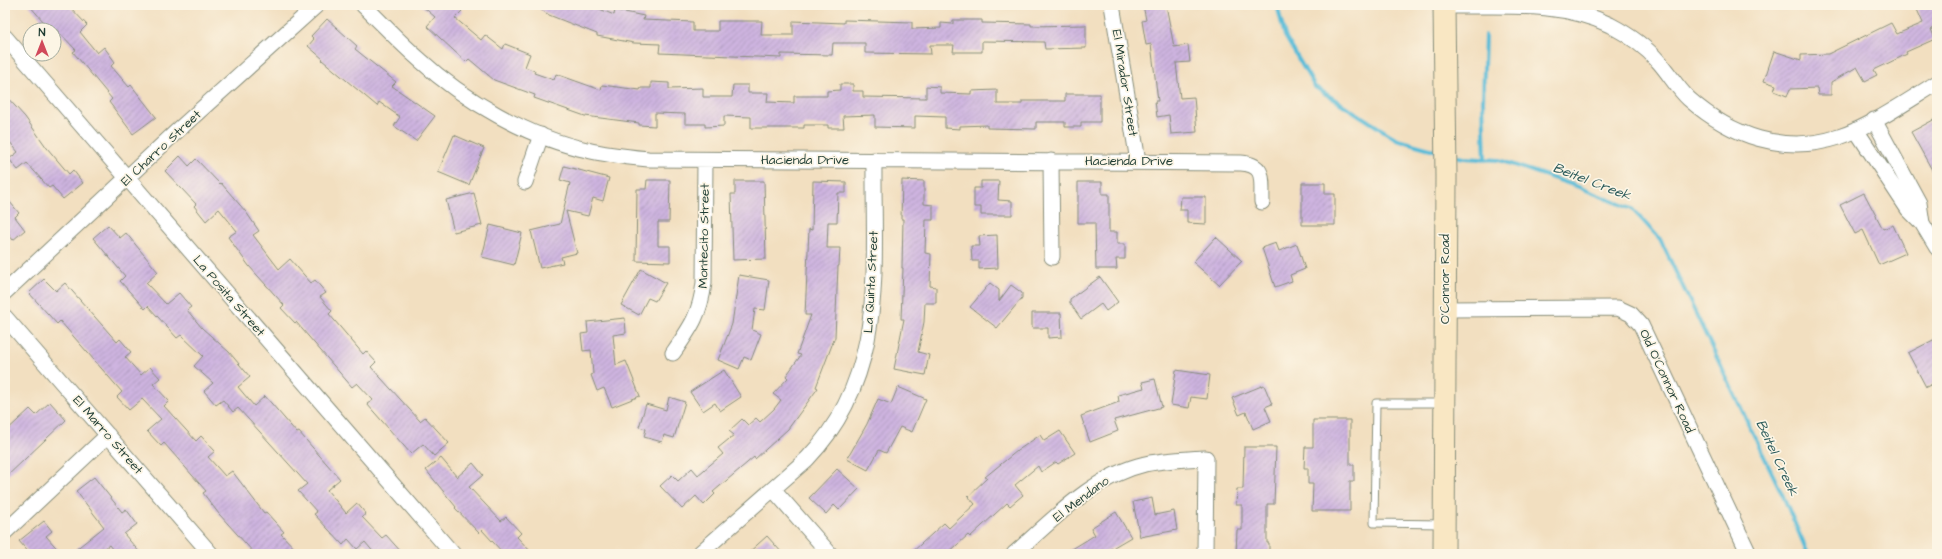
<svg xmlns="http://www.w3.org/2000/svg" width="1942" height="559" viewBox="0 0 1942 559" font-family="'Architects Daughter',sans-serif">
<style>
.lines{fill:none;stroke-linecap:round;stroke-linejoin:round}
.stream{stroke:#59bcd8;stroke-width:4}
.building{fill:url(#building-hatch)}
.service-casing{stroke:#888e7a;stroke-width:9}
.minor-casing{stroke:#888e7a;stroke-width:17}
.secondary-casing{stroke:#888e7a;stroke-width:23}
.service{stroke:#fff;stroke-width:7}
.minor{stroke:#fff;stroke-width:15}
.secondary{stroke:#f9e7c3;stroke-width:21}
.labels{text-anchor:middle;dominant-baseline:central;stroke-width:3.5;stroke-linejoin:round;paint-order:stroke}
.street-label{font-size:13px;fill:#1f3d34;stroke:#fcf5e5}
.water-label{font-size:14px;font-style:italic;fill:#2e5d5d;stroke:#fcf5e5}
</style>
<defs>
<pattern id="building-hatch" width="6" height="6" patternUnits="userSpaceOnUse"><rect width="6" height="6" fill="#ceb4e0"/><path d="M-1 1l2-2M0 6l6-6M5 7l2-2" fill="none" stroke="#a794b6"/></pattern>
</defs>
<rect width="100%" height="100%" fill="#fcf5e5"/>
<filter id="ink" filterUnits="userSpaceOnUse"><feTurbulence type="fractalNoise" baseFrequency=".025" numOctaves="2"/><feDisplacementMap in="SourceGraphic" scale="8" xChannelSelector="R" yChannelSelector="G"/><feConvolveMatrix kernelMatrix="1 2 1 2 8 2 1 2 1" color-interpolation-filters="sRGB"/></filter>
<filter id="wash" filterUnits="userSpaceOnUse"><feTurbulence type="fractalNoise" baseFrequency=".012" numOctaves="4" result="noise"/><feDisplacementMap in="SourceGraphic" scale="16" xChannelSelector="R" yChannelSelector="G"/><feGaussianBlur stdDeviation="0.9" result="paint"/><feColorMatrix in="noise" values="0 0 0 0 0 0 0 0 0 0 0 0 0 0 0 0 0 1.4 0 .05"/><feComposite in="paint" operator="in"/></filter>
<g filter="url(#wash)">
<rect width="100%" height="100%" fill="#f2dfc0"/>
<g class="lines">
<path class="stream" d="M1277,5L1285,36L1315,87L1398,140L1441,152
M1485,35L1483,101L1485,160
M1451,155L1464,158L1499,160L1576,186L1632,209L1660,239L1784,498L1808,554"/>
</g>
<g id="blocks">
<path class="building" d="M29,5H68L87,25L80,32L97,53L104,47L115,62L111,66L129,87L131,85L156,117L133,134L109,102L112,99L73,52L76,50L57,30H33L43,21Z
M421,5H455L462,11L455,18L481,40L485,35L503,49L505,44L530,54L525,67L535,71L534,73L554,80L556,74L601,90L602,85L640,90L641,88H651V82L669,83V89L703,88V97H732L733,85H748V93H768L767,102L794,103V96H827V91L840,90V84H853V91H863V97L926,98V86L940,87V93L971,94V91L997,90V104H1022V101H1065V94H1100V122H1081V127H1065V122H1036V129L987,128V125L960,126V129L945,128V117L915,116V128L875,127V115L843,116L844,128H828V125H804V128H751V117L724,116V126L705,127V124H685V114L655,113V126L639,125V123L585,116L534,98L535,95L494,80L469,59L466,62L427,26L435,17Z
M534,5H590L614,15L615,10L644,16L643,20L693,22V31H718V21H762L761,35H793V21L844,23V20L912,22V29L941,28V23L953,24V20H982V23L1031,24V26L1086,25V48L1045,49L1044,42L982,41V52H953L954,45H930L931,54L865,53V43H833L832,55L781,54V58L659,53L660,44L634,43L597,36V34L549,15Z
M1143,5H1166L1174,47L1188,45L1190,62L1176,63L1180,98L1194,97L1197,132L1171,134L1169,115L1157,117L1155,101H1158L1151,44L1146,45L1142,21L1146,20Z
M1915,5H1937V26L1931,29L1935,39L1906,52L1907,54L1874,70L1877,75L1865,81L1857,67L1831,82V95H1818L1817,88L1790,89L1787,96L1774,91L1776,85L1764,81L1774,51L1801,60V55L1828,54L1891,23L1897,34L1923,23Z
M327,19L357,46L355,49L396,82L392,86L435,116L416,141L394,126L400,117L379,102L377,106L322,60L323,59L308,46L314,39L311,36Z
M5,95L25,117L47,148L69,174L73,170L83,183L63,199L52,186L49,188L27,163L18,170L9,159L18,152L5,136Z
M1937,118V179L1911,132Z
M454,135L484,148L469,185L438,172Z
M180,156L189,166L196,159L220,184L221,183L246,212L259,231L253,235L279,269L290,259L311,283L315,280L326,293L320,297L332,311L329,314L363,354L366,351L376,362L371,367L420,421L425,417L449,443L434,456L423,444L411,454L367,404L373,400L357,383L352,387L296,322L295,323L281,308L284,305L249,266L228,237L237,231L219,209L206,221L194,206L196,204L165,171Z
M564,166L609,178L603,201L593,198L588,216L566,211L577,253L561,257L563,263L540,268L531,231L560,224L570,183L560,180Z
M647,180H670L669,222H658V246H670V262L636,261L637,189H646Z
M902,180L924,181V204L933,205V220H926L925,253L931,254L930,286L936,287V303H925L924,322L918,352L929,355L925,375L894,369L904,319H901L903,268H902L903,219H901Z
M735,181H764L766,259L733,260L731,194H735Z
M813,181L846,182V193H838L837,222H828L827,248H840L839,266H838L835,337L816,387L818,388L788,429L755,459L754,457L713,492L715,494L704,505L696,496L682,509L660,486L672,475L678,481L692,468L698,475L723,454L718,448L734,435L729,431L742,419L748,425L756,418L760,422L774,409L781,400L773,394L788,378L786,376L801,355L797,354L811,315H805L809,229L812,230Z
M981,181H999L998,200L1012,201V215H981V207H974V188H981Z
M1078,182H1102V194H1109V232H1117V244H1125V259H1116L1117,269H1096L1095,223H1078Z
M1302,183H1325V194H1335V225H1302Z
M474,193L482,225L454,232L446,200Z
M1864,193L1883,229L1893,225L1906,253L1879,265L1863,230L1855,234L1840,205Z
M5,196L19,213L15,217L25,230L13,240L5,230Z
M1181,197H1206V224L1187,223V210H1180Z
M108,225L120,238L126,233L158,272L146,283L166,304L179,293L191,307L187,310L202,328L229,352L250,377L238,387L254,406L265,396L297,433L299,432L340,479L327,490L346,513L357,503L366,514L362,517L382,538L386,535L403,554H375L365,542L357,549L348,539L343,545L314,514L317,512L298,491L307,484L260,432L238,408L233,412L223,400L216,405L204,391L213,383L194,366L203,356L181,335L177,338L148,306L145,309L120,281L125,276L93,238Z
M490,225L522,233L514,265L482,257Z
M997,235L998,268L979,269V261H972L971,246H980L979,236Z
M1216,237L1242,261L1219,285L1193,262Z
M1276,243L1279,251L1297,244L1305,269L1290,275L1292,281L1275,287L1262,248Z
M641,269L666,283L655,301L648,298L639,315L621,305Z
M739,275L769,280L765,310L755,309L752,330L761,334L751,360L744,357L739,369L718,360L732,324Z
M1100,277L1118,302L1106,311L1101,304L1081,319L1070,303V299Z
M44,279L56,291L65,283L117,342L120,339L131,352L125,357L141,375L150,367L160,378L153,384L169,401L164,406L196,441L201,436L215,451L208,457L225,476L232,471L264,513L266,512L284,532L281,534L300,554H255L219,514L203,493L206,491L164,443L161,446L147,431L161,419L142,399L129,410L117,397L122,392L60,321L57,324L29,293Z
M990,283L999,290V301L1011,285L1022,293V298L997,328L970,307Z
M1032,313H1061L1062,337L1048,338V328H1032Z
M625,318L626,333L613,335L616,365L626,361L640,396L612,407L604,388L597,391L591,375L593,374L591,350L583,351L581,334L588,333L587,322Z
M1937,338V382L1926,387L1908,353Z
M724,370L741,397L720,411L715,403L703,411L690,392Z
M1176,370L1210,375L1207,399L1191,397L1189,408L1171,405Z
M1155,379L1162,407L1114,420L1118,431L1090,442L1081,416L1119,402L1118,395L1144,388L1142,382Z
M1264,385L1272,404L1265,407L1271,421L1253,429L1246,412L1239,415L1232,398Z
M898,387L926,399L912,432L900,427L886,453L879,450L868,470L847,459L867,424L878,399L891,404Z
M669,397L685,402L674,438L664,435L662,442L644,437L646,429L639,427L646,404L666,410Z
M50,402L66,420L5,478V432L30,409L36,415Z
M1313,420H1350V465H1354V481H1350V511H1312L1313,484H1308V468H1304L1305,447H1313Z
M1060,431L1075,453L1058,464L1056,462L1041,472L1038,466L1015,485L1023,495L1010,506L1007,503L970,537L968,535L947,554H910L944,523L949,528L975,504L968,496L987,478L985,477L1017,451L1040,435L1044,441Z
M1244,447H1276L1274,504H1267V543H1269V554H1236L1237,530H1242V505H1236L1237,489H1243Z
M441,458L457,477L473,463L483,475L469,487L501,521L506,517L521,533L517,537L533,554H504L482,530L479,533L455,508L456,507L426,470Z
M837,469L859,489L839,510L834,505L826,514L809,498Z
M94,477L122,512L126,509L137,524L124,534L141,554H116L109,545L98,554H70L104,527L76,491Z
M1152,498L1155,515L1174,511L1177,530L1140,537L1133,502Z
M1116,512L1131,537L1102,554H1064L1095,535L1091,528Z
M44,521L52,531L46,536L62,554H30L19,541Z
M767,536L783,554H747Z"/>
</g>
</g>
<g filter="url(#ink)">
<use href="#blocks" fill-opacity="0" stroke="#888e7a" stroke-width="1"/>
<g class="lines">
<defs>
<path id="service" d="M1442,524L1374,523L1376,403H1442"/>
<path id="minor" d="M363,5C382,23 400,43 420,60C463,100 530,138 587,150C607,155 628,157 648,159L1241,163C1267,165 1261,181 1262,202
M1112,5L1138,161
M1444,6C1499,7 1559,0 1610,25C1627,34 1646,47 1658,61C1669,73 1677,88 1689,99C1731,136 1784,155 1839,137C1870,127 1909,100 1937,83
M5,37L453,554
M1874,120L1919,203L1922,223
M1856,130L1908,209L1922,223L1937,248
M1051,161L1052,257
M525,182L541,135
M5,292L176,132L317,5
M1445,309L1618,308L1631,314L1641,325L1749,554
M5,317L211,554
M673,353C691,327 700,315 704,283L705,160
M773,489L830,554
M5,532L108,435
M699,554L807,459C888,375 873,267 874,160
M1014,554C1053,520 1093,476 1145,464C1165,460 1186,459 1206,458L1205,554"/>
<path id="secondary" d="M1444,5L1446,177L1444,554"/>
</defs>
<use href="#service" class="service-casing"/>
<use href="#minor" class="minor-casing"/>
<use href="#secondary" class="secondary-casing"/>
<use href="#service" class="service"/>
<use href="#minor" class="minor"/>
<use href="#secondary" class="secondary"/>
</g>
</g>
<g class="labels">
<g class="street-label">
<text transform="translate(1125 83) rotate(81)">El Mirador Street</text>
<text transform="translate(161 148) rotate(-43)">El Charro Street</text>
<text x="805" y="160">Hacienda Drive</text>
<text x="1129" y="161">Hacienda Drive</text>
<text transform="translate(704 236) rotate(-89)">Montecito Street</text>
<text transform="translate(1445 279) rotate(-90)">O'Connor Road</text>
<text transform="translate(871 282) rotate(-87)">La Quinta Street</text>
<text transform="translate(229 296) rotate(49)">La Posita Street</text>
<text transform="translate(1667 381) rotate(65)">Old O'Connor Road</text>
<text transform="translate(108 435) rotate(49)">El Marro Street</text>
<text transform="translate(1081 499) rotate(-37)">El Mendano</text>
</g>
<g class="water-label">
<text transform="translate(1592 182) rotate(21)">Beitel Creek</text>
<text transform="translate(1777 458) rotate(65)">Beitel Creek</text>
</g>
</g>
<rect width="1942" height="559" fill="none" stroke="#fcf5e5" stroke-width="20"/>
<g transform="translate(42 42)"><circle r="19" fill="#fcf5e5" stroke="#a4ab9e"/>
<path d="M0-3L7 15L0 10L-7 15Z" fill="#d1495b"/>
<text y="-6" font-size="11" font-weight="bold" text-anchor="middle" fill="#1f3d34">N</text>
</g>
</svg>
